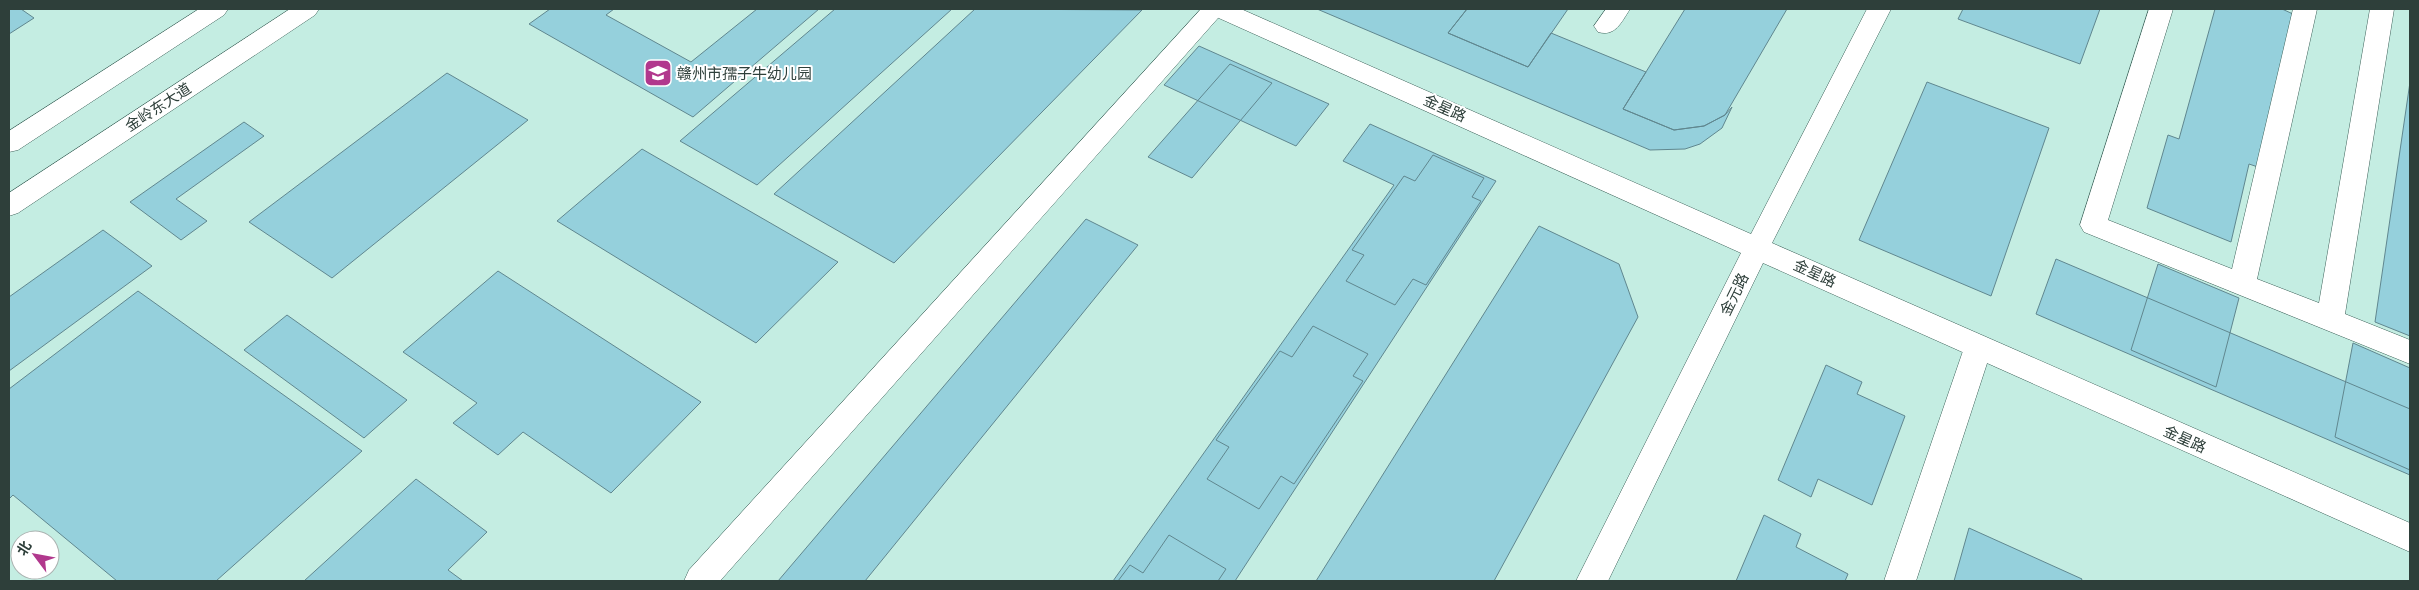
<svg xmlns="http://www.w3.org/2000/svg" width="2419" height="590" viewBox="0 0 2419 590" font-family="Mulish,'Noto Sans SC',sans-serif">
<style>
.building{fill:#95d0dc;stroke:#60878f}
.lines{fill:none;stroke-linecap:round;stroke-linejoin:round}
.minor-casing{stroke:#3e625a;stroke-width:1}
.tertiary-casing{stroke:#3e625a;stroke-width:1}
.secondary-casing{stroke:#3e625a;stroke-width:1}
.minor{fill:#fff;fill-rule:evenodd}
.tertiary{fill:#fff;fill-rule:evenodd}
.secondary{fill:#fff;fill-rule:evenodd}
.labels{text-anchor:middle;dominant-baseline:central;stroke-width:4;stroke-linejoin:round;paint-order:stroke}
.poi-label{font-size:15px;fill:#2e3f3a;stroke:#fff;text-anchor:start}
.street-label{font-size:15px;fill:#2e3f3a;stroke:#fff}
</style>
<rect width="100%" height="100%" fill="#c4ede2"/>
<path class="building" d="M9,9H21L34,18L9,34Z
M550,9H614L606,15L691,62L757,9H819L693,117L529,24Z
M835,9H952L757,185L680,141Z
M975,9L1142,10L894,263L774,194Z
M1317,9H1467L1448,33L1528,67L1551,33L1646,72L1623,109L1674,130L1704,126L1725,115L1732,107L1722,128L1700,144L1685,149L1650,150Z
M1467,9H1568L1528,67L1448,33Z
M1685,9H1787L1725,115L1704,126L1674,130L1623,109Z
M1963,9H2100L2080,64L1958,19Z
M2215,9H2282L2293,14L2258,167L2249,164L2231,242L2147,208L2168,135L2179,139Z
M1199,46L1329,104L1296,146L1164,85Z
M1230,64L1272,83L1192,178L1148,157Z
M447,73L528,120L332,278L249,222Z
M1927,82L2049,128L1991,296L1859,240Z
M2410,82V336L2375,322Z
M244,122L264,136L176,199L207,221L181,240L130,202Z
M1370,124L1496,181L1235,581H1113L1394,185L1343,161Z
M642,149L838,262L756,343L557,221Z
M1433,155L1484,178L1472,197L1481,201L1426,285L1413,279L1395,305L1346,281L1364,255L1352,250L1404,176L1415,181Z
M1086,219L1138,245L865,581H778Z
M1539,226L1619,264L1638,317L1494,581H1316Z
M103,230L152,266L9,371V297Z
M2056,259L2410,409V475L2036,314Z
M2158,264L2239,298L2216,387L2131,350Z
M498,271L701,402L611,493L523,432L498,455L453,423L477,403L403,352Z
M138,291L362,451L216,581H117L13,495L9,499V389Z
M287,315L407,400L364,438L244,350Z
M1313,326L1368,354L1353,376L1363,381L1294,484L1281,476L1259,509L1207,479L1229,447L1216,440L1280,351L1292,357Z
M2353,343L2410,368V470L2335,437Z
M1826,365L1862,382L1857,394L1905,416L1872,505L1818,479L1811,497L1778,480Z
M416,479L487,532L448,570L463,581H304Z
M1764,515L1801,534L1796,547L1848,574L1845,581H1736Z
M1969,528L2082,579L2081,581H1954Z
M1169,535L1226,569L1218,581H1118L1130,565L1143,573Z"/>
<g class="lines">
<defs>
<path id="minor" d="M1201,9H1226L720,581H684L689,570Z
M1606,9H1630C1621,23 1615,37 1598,32L1594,26Z
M2149,9H2173L2108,220L2232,269L2293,9H2317L2257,279L2319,303L2370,9H2394L2345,314L2410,340V364L2084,232L2080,225Z
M1978,336L1988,340L1992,348L1916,581H1884L1964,348L1968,340Z"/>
<path id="tertiary" d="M1208,9H1241L1751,234L1867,9H1891L1772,243L2410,523V552L1763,263L1608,581H1576L1741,253L1212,15Z"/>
<path id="secondary" d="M199,9H228L224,15L18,150L9,152V131Z
M290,9H319L315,15L18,213L9,216V193Z"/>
</defs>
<use href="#minor" class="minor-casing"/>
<use href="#tertiary" class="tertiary-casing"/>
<use href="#secondary" class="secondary-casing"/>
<use href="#minor" class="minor"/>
<use href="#tertiary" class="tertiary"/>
<use href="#secondary" class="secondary"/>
</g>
<defs>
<symbol id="school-square" viewBox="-11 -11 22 22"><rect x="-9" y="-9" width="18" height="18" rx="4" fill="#b1388d" stroke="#fff"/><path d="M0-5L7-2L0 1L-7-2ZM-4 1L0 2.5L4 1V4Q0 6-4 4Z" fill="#fff"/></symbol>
</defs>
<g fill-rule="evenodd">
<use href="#school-square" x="642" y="57" width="32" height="32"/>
</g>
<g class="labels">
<g class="poi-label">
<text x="677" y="73">赣州市孺子牛幼儿园</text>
</g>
<g class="street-label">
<text transform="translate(158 107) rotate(-33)">金岭东大道</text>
<text transform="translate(1445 108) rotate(24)">金星路</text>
<text transform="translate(1815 273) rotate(25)">金星路</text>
<text transform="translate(1734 294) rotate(-64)">金元路</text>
<text transform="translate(2185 439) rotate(24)">金星路</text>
</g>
</g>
<rect width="2419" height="590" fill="none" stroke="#2e3f3a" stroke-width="20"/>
<g transform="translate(35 555) rotate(302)"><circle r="24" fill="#ffffff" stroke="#abb2b0"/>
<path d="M0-4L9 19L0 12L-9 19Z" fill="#b1388d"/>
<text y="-8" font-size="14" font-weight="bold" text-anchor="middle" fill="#2e3f3a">北</text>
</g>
</svg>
